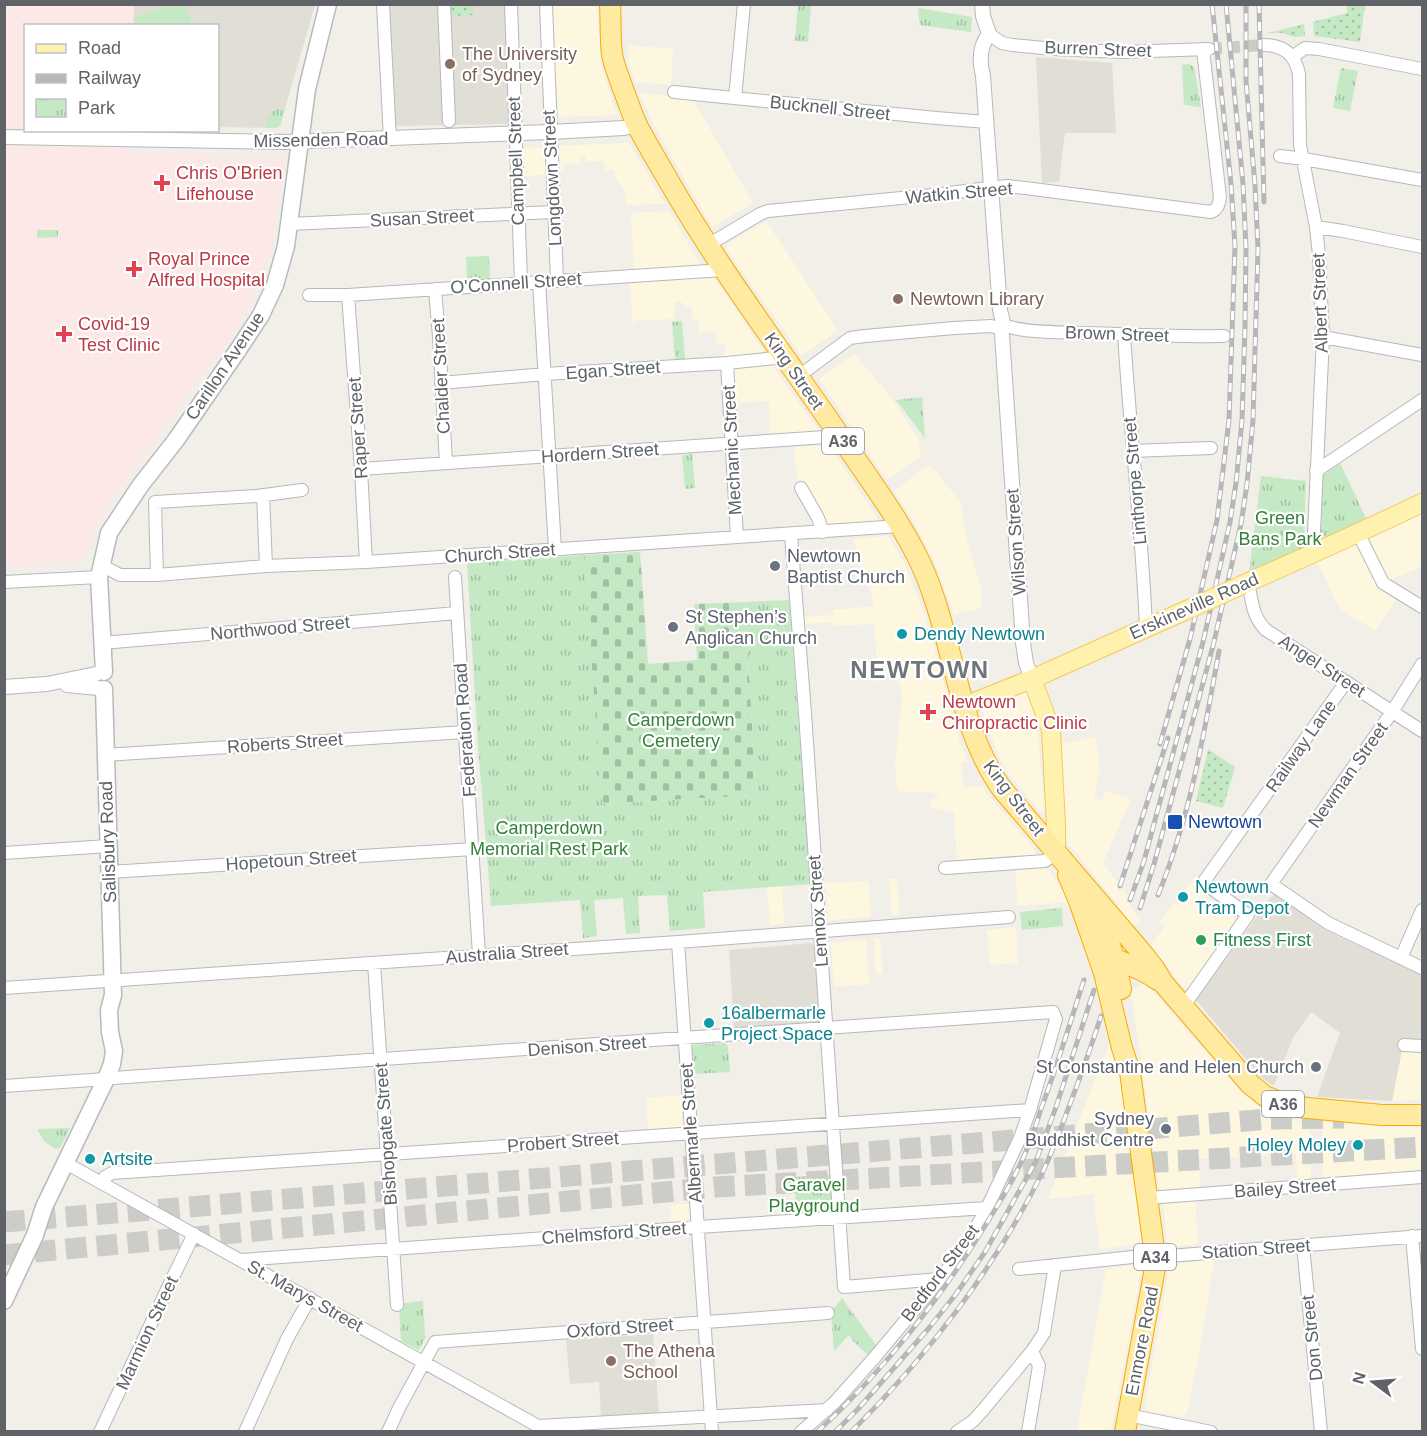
<svg xmlns="http://www.w3.org/2000/svg" width="1427" height="1436" viewBox="0 0 1427 1436" font-family="Arial,sans-serif">
<style>
.commercial{fill:#fef7e0}
.education{fill:#e1ded6}
.medical{fill:#fce8e6}
.grass{fill:url(#grass-dots)}
.cemetery{fill:url(#cemetery-stones)}
.park{fill:url(#park-tufts)}
.pitch{fill:#c5e8c5}
.lines{fill:none;stroke-linecap:round;stroke-linejoin:round}
.minor-tunnel{stroke:#ccccc8;stroke-width:12;stroke-dasharray:12 6;stroke-linecap:butt}
.motorway-tunnel{stroke:#ccccc8;stroke-width:21;stroke-dasharray:21 10;stroke-linecap:butt}
.minor-casing{stroke:#b5b8bc;stroke-width:14}
.tertiary-casing{stroke:#b5b8bc;stroke-width:16}
.secondary-casing{stroke:#b6babf;stroke-width:19}
.primary-casing{stroke:#f2c960;stroke-width:20}
.trunk-casing{stroke:#f9ab00;stroke-width:22}
.minor{stroke:#fff;stroke-width:12}
.tertiary{stroke:#fff;stroke-width:14}
.secondary{stroke:#fff;stroke-width:16}
.primary{stroke:#fff2af;stroke-width:18}
.trunk{stroke:#feeaa1;stroke-width:20}
.rail-casing{stroke:#b6b7b8;stroke-width:5}
.rail{stroke:#fff;stroke-width:3;stroke-dasharray:9;stroke-linecap:butt}
.primary-bridge-casing{stroke:#f2c960;stroke-width:20;stroke-linecap:butt}
.primary-bridge{stroke:#fff2af;stroke-width:18}
.education-dot{fill:#8d6e63;stroke:#fff;stroke-width:2}
.health-dot{fill:#e0444e;stroke:#fff;stroke-width:2}
.worship-dot{fill:#6b7280;stroke:#fff;stroke-width:2}
.culture-dot{fill:#0f9aa8;stroke:#fff;stroke-width:2}
.transit-dot{fill:#1a4fb4;stroke:#fff;stroke-width:2}
.leisure-dot{fill:#2e9e5b;stroke:#fff;stroke-width:2}
.labels{text-anchor:middle;dominant-baseline:central;stroke-width:4.5;stroke-linejoin:round;paint-order:stroke}
.shield{fill:#fff;stroke:#8f9295;stroke-width:1.5}
.shield-label{font-size:16px;font-weight:bold;fill:#5f6368}
.street-label{font-size:18px;fill:#5f6368;stroke:#fff}
.education-label{font-size:18px;fill:#785e54;stroke:#fff;text-anchor:start}
.health-label{font-size:18px;fill:#be3a42;stroke:#fff;text-anchor:start}
.park-label{font-size:18px;fill:#348238;stroke:#fff}
.worship-label{font-size:18px;fill:#5b616d;stroke:#fff;text-anchor:start}
.culture-label{font-size:18px;fill:#0d838f;stroke:#fff;text-anchor:start}
.transit-label{font-size:18px;fill:#164399;stroke:#fff;text-anchor:start}
.leisure-label{font-size:18px;fill:#27864d;stroke:#fff;text-anchor:start}
.district-label{font-size:24px;font-weight:bold;letter-spacing:1.5px;fill:#70757a;stroke:#fff}
</style>
<defs>
<pattern id="grass-dots" width="8" height="8" patternUnits="userSpaceOnUse" patternTransform="scale(1.5)"><rect width="8" height="8" fill="#c5e8c5"/><path d="M2 2h.1M6 6h.1" fill="none" stroke="#a3c0a4" stroke-width="1.8" stroke-linecap="round"/></pattern>
<pattern id="cemetery-stones" width="16" height="16" patternUnits="userSpaceOnUse" patternTransform="scale(1.5)"><rect width="16" height="16" fill="#c5e8c5"/><path d="M2 7V4a2 2 0 0 1 4 0v3zM10 15v-3a2 2 0 0 1 4 0v3z" fill="#a3c0a4"/></pattern>
<pattern id="park-tufts" width="24" height="20" patternUnits="userSpaceOnUse" patternTransform="scale(1.5)"><rect width="24" height="20" fill="#c5e8c5"/><path d="M3 7l-1-3M5 7V3M7 7l1-3M15 17l-1-3M17 17v-4M19 17l1-3" fill="none" stroke="#a3c0a4"/></pattern>
</defs>
<rect width="100%" height="100%" fill="#f1efe8"/>
<path class="commercial" d="M550,5H597L601,66L616,112L615,115L554,117Z
M627,45L673,49L671,85L635,82L629,65Z
M640,93L692,98L753,203L712,227L652,121Z
M629,143L665,204L626,205L625,192L614,176V170H605L604,161H586L585,156H581V164L563,165V171L556,172L555,146Z
M547,147L548,174L522,177L519,148Z
M669,211L702,267L634,270L631,213Z
M766,221L838,330L802,356L727,250V244Z
M714,277L764,353L724,358L723,351H726L725,344H716L715,331L699,332V319H692V306L684,307L682,302H675L674,319L639,320L633,324L630,282Z
M854,354L891,397L918,438L921,457L887,480L819,379Z
M772,365L820,433L770,437L769,401L735,403L732,368Z
M829,445L879,521V522L824,525L799,481L796,473L794,447Z
M930,465L961,502L966,536L981,588V608L954,615L936,565L916,527L894,490Z
M1422,513V566L1383,583L1402,595L1395,601L1376,631L1343,611L1341,612L1317,561Z
M888,536L904,562L926,619L957,733L967,761L961,762L963,787L981,786L1036,852L1035,856L957,862L954,813L931,807L930,800L935,799V796H938V793L897,791L895,765L902,700L901,688L896,674L878,676L874,624L834,626L833,622L805,624L804,617L833,615V610L873,606L872,593L863,575L853,539Z
M1028,691L1035,707L1045,810L1041,812L1007,772L1001,761L987,726L982,709Z
M1096,737L1100,770L1094,797L1102,802L1105,791L1131,799L1103,863L1128,897L1126,899L1141,920L1132,926L1118,905L1065,839L1061,744Z
M1046,866L1070,902L1017,906L1016,868Z
M1195,877L1202,882V894L1234,917L1235,922L1189,988H1184L1151,945L1164,927L1159,923Z
M889,879H897L900,915H892Z
M869,881L871,917L828,920L826,883Z
M782,886L784,923L770,925L767,887Z
M1016,927L1018,963L990,965L987,930Z
M874,939H880L883,974H876Z
M866,940L869,984L834,987L831,943Z
M1147,983L1176,1018L1245,1096L1259,1107L1273,1114L1298,1121H1310L1311,1179H1297L1296,1154L1199,1159L1200,1189L1165,1192L1159,1188L1131,990Z
M1110,1042L1121,1082L1142,1244L1100,1249L1093,1194L1048,1199Z
M1422,1046V1100L1392,1101L1402,1050Z
M681,1095L683,1127L648,1130L646,1098Z
M1324,1122L1391,1127H1422V1171L1326,1179L1323,1176L1322,1124Z
M1190,1200H1195L1198,1244L1168,1247L1163,1203Z
M689,1204L690,1217L685,1223H671L670,1205Z
M1214,1259L1201,1344L1187,1413L1182,1417L1147,1411L1145,1406L1170,1264Z
M1140,1264L1142,1267L1111,1431H1077L1106,1269Z"/>
<path class="education" d="M134,5H315L280,126L276,128L218,127V26H133Z
M389,5H506L510,124L394,126Z
M1036,57L1112,63L1116,133H1065L1059,182L1042,183Z
M1274,893L1325,930L1422,975V1044L1402,1050L1392,1101L1317,1097L1340,1033L1311,1012L1293,1038L1274,1086L1262,1078L1196,1000Z
M811,943L816,946L820,1023L734,1028L729,950Z
M653,1334L659,1413L601,1417L599,1382L570,1384L566,1340Z"/>
<path class="medical" d="M5,5H134L133,25L26,26V130L131,131V154L283,158L284,160L282,184L271,251L257,288L231,337L113,497L104,512L84,557L82,560L5,567Z"/>
<path class="grass" d="M450,5H472L473,15L451,16Z
M1347,5H1365L1360,42L1314,36L1313,22L1347,13Z
M1304,24L1305,36L1294,37L1282,33H1268Z
M1208,749L1235,767L1223,808L1196,801Z"/>
<path class="cemetery" d="M640,552L648,664L697,660L694,604L744,602L757,795L601,804L584,555Z"/>
<path class="park" d="M798,5H811L808,42L795,41Z
M918,8L972,17L971,32L920,25Z
M1188,64L1194,66L1201,107L1184,105L1182,65Z
M1341,68L1358,71L1350,111L1333,108Z
M275,109H285L280,126L276,128L265,127C265,119 269,115 275,109Z
M37,230H58V237L37,238Z
M489,256L490,281L467,282L466,257Z
M682,321L685,359H675L672,322Z
M922,397L925,438L896,400Z
M692,454L695,488L685,489L682,455Z
M1340,463L1366,518L1328,537L1323,536L1321,531L1323,476Z
M1261,476L1306,481L1304,543L1302,548L1298,551L1249,573Z
M584,555L602,804L757,795L744,602L789,600L811,884L703,892L705,928L670,931L667,895L638,896L640,933L626,934L623,898L594,900L597,936L583,938L580,900L491,906L478,745L467,563Z
M1062,908L1063,926L1022,930L1020,912Z
M725,1043L728,1047L730,1072L693,1074L691,1049L693,1045Z
M70,1128L60,1148L55,1149L44,1141L37,1129Z
M831,1174L833,1214L797,1217L794,1177Z
M842,1298L876,1345L869,1356L853,1341L849,1335L834,1351L831,1312Z
M423,1301L425,1335L426,1337L419,1350L401,1341L399,1304Z"/>
<path class="pitch" d="M174,5H186L192,25H136L134,17Z"/>
<g class="lines">
<path class="minor-tunnel" d="M1210,49L1263,45"/>
<path class="motorway-tunnel" d="M4,1222L1271,1119L1344,1118
M4,1255L717,1187L1422,1147"/>
<defs>
<path id="minor" d="M383,4L390,139
M444,4L449,121
M511,4L521,282
M546,4L557,280
M989,34L1002,43L1012,45L1054,49L1122,52L1209,49
M1263,45C1283,45 1295,54 1299,74L1300,145L1316,227L1319,255L1323,337L1313,553
M1292,57L1305,48L1319,49L1422,69
M674,92L936,118L987,122
M735,98L744,4
M1280,156L1304,159L1422,180
M289,224L554,212
M1316,227L1343,231L1422,247
M708,245L760,214L768,211L942,194L996,187L1008,186L1033,189L1211,212C1218,209 1219,204 1220,197L1203,50
M539,281L555,549
M435,289L439,337L446,463
M309,295H348L723,270
M348,295L361,469L366,562
M1010,327C1029,333 1063,332 1084,333C1131,334 1177,337 1224,336
M1124,334C1130,432 1142,530 1146,628
M1323,337L1422,355
M727,363L737,537
M799,376L850,338L865,336L954,328L991,326L998,328
M441,383L545,374L727,363L785,357
M1132,451L1211,448
M361,469L840,436
M1316,471L1422,400
M801,488L818,518L823,532
M263,495L266,566
M1358,533L1383,583L1422,607
M791,535L805,713L844,1287L940,1279
M101,565L120,575H157L266,566L366,562L900,526
M157,575L155,502L257,496L302,490
M455,577L479,955
M4,582L99,577
M1248,582C1252,600 1252,617 1266,630L1422,731
M102,643L457,613
M1422,664L1392,712L1271,884L1328,923L1422,968
M105,755L465,732
M4,853L108,846
M945,868L1045,861L1056,853
M109,872L473,849
M678,942L712,1432
M1401,958L1422,910
M374,963L397,1305
M4,988L678,942L1009,917
M1183,1007L1248,915L1211,888L1206,884L1205,880L1346,682
M1404,1045L1422,1046
M113,1078L1053,1012L1056,1019L1030,1110L1020,1138L987,1208L968,1242L940,1279L875,1357L835,1402L801,1432
M4,1086L106,1079
M71,1166L538,1426
M101,1183L105,1177L112,1173L1030,1110
M1148,1198L1422,1177
M1412,1236L1422,1349
M1303,1245L1321,1432
M241,1260L698,1227L987,1208
M1019,1269L1142,1256H1169L1422,1236
M1128,1415L1211,1432
M538,1426L827,1410
M100,1432L173,1277L194,1234
M245,1432L287,1339L310,1298
M388,1432L399,1408L435,1342L828,1313
M957,1432L973,1421L983,1410L1032,1351L1044,1333L1055,1265
M1028,1432L1039,1366L1032,1351"/>
<path id="tertiary" d="M982,4L983,16L989,34C979,47 979,61 983,76L1000,310L1003,323
M4,137L285,142L550,132L624,128L638,125
M1002,335L1023,643L1026,663L1032,679
M67,685L98,688
M4,687L47,684L96,674"/>
<path id="secondary" d="M104,672L99,577L109,533L140,486L176,440L238,350L261,315L275,285L286,246L307,89L328,4
M4,1301L35,1235L44,1207L106,1079L112,1064L114,1051L110,1032L109,1010L113,995L104,689"/>
<path id="primary" d="M1242,585C1303,558 1363,531 1422,503
M1032,679L1051,730L1056,825V853
M964,706L1032,679L1189,609"/>
<path id="trunk" d="M610,4C611,21 610,38 612,54C614,66 619,77 623,89C628,101 632,115 638,127C647,144 657,161 667,178C720,271 786,357 846,445C870,480 895,514 915,552C954,626 953,720 1002,789L1143,954L1154,968L1163,983L1250,1084L1265,1096L1287,1105L1308,1108L1382,1115H1422
M1068,875L1079,901L1093,941C1103,957 1125,962 1141,970C1147,973 1152,976 1158,980
M1096,905L1114,957L1121,989
M1093,941L1104,973L1122,1048L1130,1072L1155,1256V1268L1125,1432"/>
</defs>
<use href="#minor" class="minor-casing"/>
<use href="#tertiary" class="tertiary-casing"/>
<use href="#secondary" class="secondary-casing"/>
<use href="#primary" class="primary-casing"/>
<use href="#trunk" class="trunk-casing"/>
<use href="#minor" class="minor"/>
<use href="#tertiary" class="tertiary"/>
<use href="#secondary" class="secondary"/>
<use href="#primary" class="primary"/>
<use href="#trunk" class="trunk"/>
<defs>
<path id="rail" d="M1259,4L1264,202
M1160,744L1190,639L1217,520L1229,420L1235,246L1231,184L1212,4
M1120,886L1168,738
M1158,895C1190,817 1204,734 1219,651
M1130,900L1144,861L1203,642L1230,522L1236,483L1242,420L1245,327L1246,248L1243,184L1226,4
M1140,908L1154,864L1213,646L1241,524L1247,484L1253,420L1258,249L1255,185L1246,81V4
M817,1432C884,1371 945,1293 991,1216C1003,1197 1015,1177 1024,1156C1031,1141 1036,1125 1041,1109C1057,1066 1070,1023 1084,980
M835,1432L858,1409L929,1328L956,1294L985,1252L1036,1161L1056,1107L1094,990
M851,1432C928,1356 998,1264 1045,1167C1051,1154 1056,1141 1061,1128C1075,1091 1089,1054 1101,1016"/>
</defs>
<use href="#rail" class="rail-casing"/>
<use href="#rail" class="rail"/>
<defs>
<path id="primary-bridge" d="M1189,609L1242,585"/>
</defs>
<use href="#primary-bridge" class="primary-bridge-casing"/>
<use href="#primary-bridge" class="primary-bridge"/>
</g>
<g class="education-dot">
<circle cx="450" cy="64" r="6"/>
<circle cx="898" cy="299" r="6"/>
<circle cx="611" cy="1361" r="6"/>
</g>
<g class="health-dot">
<path d="M159 174h6v6h6v6h-6v6h-6v-6h-6v-6h6z"/>
<path d="M131 260h6v6h6v6h-6v6h-6v-6h-6v-6h6z"/>
<path d="M61 325h6v6h6v6h-6v6h-6v-6h-6v-6h6z"/>
<path d="M925 703h6v6h6v6h-6v6h-6v-6h-6v-6h6z"/>
</g>
<g class="worship-dot">
<circle cx="775" cy="566" r="6"/>
<circle cx="673" cy="627" r="6"/>
<circle cx="1316" cy="1067" r="6"/>
<circle cx="1166" cy="1129" r="6"/>
</g>
<g class="culture-dot">
<circle cx="902" cy="634" r="6"/>
<circle cx="1183" cy="897" r="6"/>
<circle cx="709" cy="1023" r="6"/>
<circle cx="1358" cy="1145" r="6"/>
<circle cx="90" cy="1159" r="6"/>
</g>
<rect class="transit-dot" x="1167" y="814" width="16" height="16" rx="3"/>
<circle class="leisure-dot" cx="1201" cy="940" r="6"/>
<g class="labels">
<g class="shield">
<rect x="822" y="428" width="42" height="26" rx="4.5"/>
<rect x="1262" y="1091" width="42" height="26" rx="4.5"/>
<rect x="1134" y="1244" width="42" height="26" rx="4.5"/>
</g>
<g class="shield-label">
<text x="843" y="441">A36</text>
<text x="1283" y="1104">A36</text>
<text x="1155" y="1257">A34</text>
</g>
<g class="street-label">
<text transform="translate(1098 49) rotate(2)">Burren Street</text>
<text transform="translate(830 108) rotate(6)">Bucknell Street</text>
<text transform="translate(321 140) rotate(-1)">Missenden Road</text>
<text transform="translate(516 161) rotate(-92)">Campbell Street</text>
<text transform="translate(552 178) rotate(-93)">Longdown Street</text>
<text transform="translate(959 193) rotate(-5)">Watkin Street</text>
<text transform="translate(422 218) rotate(-3)">Susan Street</text>
<text transform="translate(516 283) rotate(-4)">O'Connell Street</text>
<text transform="translate(1320 303) rotate(-92)">Albert Street</text>
<text transform="translate(1117 334) rotate(2)">Brown Street</text>
<text transform="translate(225 366) rotate(-56)">Carillon Avenue</text>
<text transform="translate(613 370) rotate(-4)">Egan Street</text>
<text transform="translate(794 371) rotate(55)">King Street</text>
<text transform="translate(441 376) rotate(-93)">Chalder Street</text>
<text transform="translate(358 428) rotate(-94)">Raper Street</text>
<text transform="translate(732 450) rotate(-93)">Mechanic Street</text>
<text transform="translate(600 453) rotate(-4)">Hordern Street</text>
<text transform="translate(1135 481) rotate(-95)">Linthorpe Street</text>
<text transform="translate(1016 542) rotate(-94)">Wilson Street</text>
<text transform="translate(500 553) rotate(-4)">Church Street</text>
<text transform="translate(1194 606) rotate(-24)">Erskineville Road</text>
<text transform="translate(280 628) rotate(-5)">Northwood Street</text>
<text transform="translate(1322 666) rotate(33)">Angel Street</text>
<text transform="translate(465 730) rotate(-94)">Federation Road</text>
<text transform="translate(285 743) rotate(-4)">Roberts Street</text>
<text transform="translate(1301 746) rotate(-55)">Railway Lane</text>
<text transform="translate(1348 775) rotate(-55)">Newman Street</text>
<text transform="translate(1014 798) rotate(53)">King Street</text>
<text transform="translate(108 842) rotate(-92)">Salisbury Road</text>
<text transform="translate(291 860) rotate(-4)">Hopetoun Street</text>
<text transform="translate(818 911) rotate(-94)">Lennox Street</text>
<text transform="translate(507 953) rotate(-4)">Australia Street</text>
<text transform="translate(587 1046) rotate(-4)">Denison Street</text>
<text transform="translate(691 1133) rotate(-94)">Albermarle Street</text>
<text transform="translate(386 1134) rotate(-94)">Bishopgate Street</text>
<text transform="translate(563 1142) rotate(-4)">Probert Street</text>
<text transform="translate(1285 1188) rotate(-4)">Bailey Street</text>
<text transform="translate(614 1233) rotate(-4)">Chelmsford Street</text>
<text transform="translate(1256 1249) rotate(-4)">Station Street</text>
<text transform="translate(940 1273) rotate(-53)">Bedford Street</text>
<text transform="translate(305 1296) rotate(29)">St. Marys Street</text>
<text transform="translate(620 1328) rotate(-4)">Oxford Street</text>
<text transform="translate(147 1333) rotate(-65)">Marmion Street</text>
<text transform="translate(1312 1338) rotate(-96)">Don Street</text>
<text transform="translate(1142 1341) rotate(-79)">Enmore Road</text>
</g>
<g class="education-label">
<text x="462" y="54">The University<tspan x="462" dy="21">of Sydney</tspan></text>
<text x="910" y="299">Newtown Library</text>
<text x="623" y="1351">The Athena<tspan x="623" dy="21">School</tspan></text>
</g>
<g class="health-label">
<text x="176" y="173">Chris O'Brien<tspan x="176" dy="21">Lifehouse</tspan></text>
<text x="148" y="259">Royal Prince<tspan x="148" dy="21">Alfred Hospital</tspan></text>
<text x="78" y="324">Covid-19<tspan x="78" dy="21">Test Clinic</tspan></text>
<text x="942" y="702">Newtown<tspan x="942" dy="21">Chiropractic Clinic</tspan></text>
</g>
<g class="park-label">
<text x="1280" y="518">Green<tspan x="1280" dy="21">Bans Park</tspan></text>
<text x="681" y="720">Camperdown<tspan x="681" dy="21">Cemetery</tspan></text>
<text x="549" y="828">Camperdown<tspan x="549" dy="21">Memorial Rest Park</tspan></text>
<text x="814" y="1185">Garavel<tspan x="814" dy="21">Playground</tspan></text>
</g>
<g class="worship-label">
<text x="787" y="556">Newtown<tspan x="787" dy="21">Baptist Church</tspan></text>
<text x="685" y="617">St Stephen’s<tspan x="685" dy="21">Anglican Church</tspan></text>
<text x="1304" y="1067" text-anchor="end">St Constantine and Helen Church</text>
<text x="1154" y="1119" text-anchor="end">Sydney<tspan x="1154" dy="21">Buddhist Centre</tspan></text>
</g>
<g class="culture-label">
<text x="914" y="634">Dendy Newtown</text>
<text x="1195" y="887">Newtown<tspan x="1195" dy="21">Tram Depot</tspan></text>
<text x="721" y="1013">16albermarle<tspan x="721" dy="21">Project Space</tspan></text>
<text x="1346" y="1145" text-anchor="end">Holey Moley</text>
<text x="102" y="1159">Artsite</text>
</g>
<g class="transit-label">
<text x="1188" y="822">Newtown</text>
</g>
<g class="leisure-label">
<text x="1213" y="940">Fitness First</text>
</g>
<g class="district-label">
<text x="920" y="669">NEWTOWN</text>
</g>
</g>
<rect width="1427" height="1436" fill="none" stroke="#5f6368" stroke-width="12"/>
<rect x="24" y="24" width="195" height="108" fill="#ffffff" stroke="#bfc1c3" stroke-width="1.5"/>
<rect x="36" y="44" width="30" height="9" fill="#fff2af" stroke="#bfc1c3" stroke-width="1.5"/>
<text x="78" y="54" font-size="18" fill="#5f6368">Road</text>
<rect x="36" y="74" width="30" height="9" fill="#b6b7b8" stroke="#bfc1c3" stroke-width="1.5"/>
<text x="78" y="84" font-size="18" fill="#5f6368">Railway</text>
<rect x="36" y="99" width="30" height="18" fill="url(#park-tufts)" stroke="#bfc1c3" stroke-width="1.5"/>
<text x="78" y="114" font-size="18" fill="#5f6368">Park</text>
<g transform="translate(1373 1382) rotate(286)" stroke="#ffffff" stroke-width="4.5" paint-order="stroke">
<path d="M0-4.5L10 22L0 15L-10 22Z" fill="#5f6368"/>
<text y="-9" font-size="16" font-weight="bold" text-anchor="middle" fill="#5f6368">N</text>
</g>
</svg>
